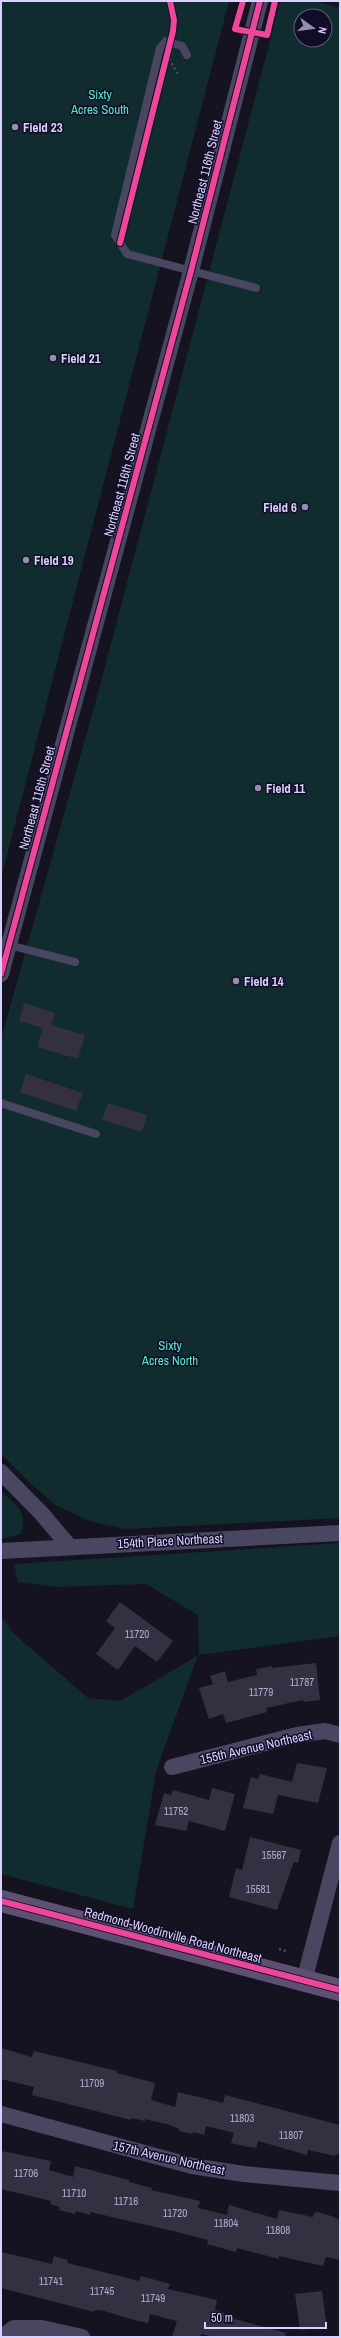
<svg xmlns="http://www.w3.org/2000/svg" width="341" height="2338" viewBox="0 0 341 2338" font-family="'Archivo Narrow',sans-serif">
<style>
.green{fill:#102c2e;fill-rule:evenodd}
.building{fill:#343042}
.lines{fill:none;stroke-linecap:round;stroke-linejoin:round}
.path{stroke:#445161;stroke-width:2.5;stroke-dasharray:2 3;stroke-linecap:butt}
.lane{stroke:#494661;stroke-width:8}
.street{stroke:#494661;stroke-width:16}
.primary{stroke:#5e5072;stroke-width:22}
.cycleway-casing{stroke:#120d26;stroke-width:8}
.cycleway{stroke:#ed469a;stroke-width:6}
.poi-dot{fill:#958eb1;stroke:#120d26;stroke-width:1.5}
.labels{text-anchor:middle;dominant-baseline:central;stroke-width:3;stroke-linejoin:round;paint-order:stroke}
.number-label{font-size:11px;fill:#b0a9d0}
.park-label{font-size:13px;fill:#54e8ca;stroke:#120d26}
.poi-label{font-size:13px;font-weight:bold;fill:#d9d1ff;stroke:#120d26;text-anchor:start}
.street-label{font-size:13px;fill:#d9d1ff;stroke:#120d26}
</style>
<rect width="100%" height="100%" fill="#161320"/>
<path class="green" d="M1,1H229L1,878Z
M292,1H313L340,8V1518L125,1529L90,1521L57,1506L32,1485L1,1454V1039L98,693L280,3ZM301,16H325V40H301Z
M1,1491C17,1507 28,1511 21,1534L1,1539Z
M340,1543V1636L198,1655L156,1771L133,1909L1,1874V1616L12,1632L88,1698L120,1701L199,1655L198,1615L146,1584L57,1587L18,1582L14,1564Z"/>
<path class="building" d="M24,1003L55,1013L51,1025L85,1035L78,1059L37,1047L43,1028L19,1021Z
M26,1074L83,1093L76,1111L20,1092Z
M108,1103L147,1115L142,1132L102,1120Z
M120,1602L173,1641L157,1662L135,1646L118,1670L96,1654L115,1628L106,1621Z
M316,1663L320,1700L304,1702L303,1700L266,1708L267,1712L226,1723L223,1714L209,1719L199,1688L213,1684L210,1676L225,1671L228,1682L257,1675L256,1669L272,1666V1668Z
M297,1763L327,1768L318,1803L278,1795L273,1814L243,1808L251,1777L258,1779L260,1774L292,1782Z
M212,1788L235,1794L225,1831L189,1821L186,1831L155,1825L164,1793L171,1795L173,1790L209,1800Z
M250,1837L301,1850L298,1863L294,1862L293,1864L277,1910L229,1897L236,1868L242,1870Z
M1,2048L32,2057L34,2051L117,2071V2073L155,2083L151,2100L175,2107L178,2092L223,2103L225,2095L340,2125V2155L336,2154L335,2156L308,2150L307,2155L258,2141L256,2148L249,2147L231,2143L234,2133L206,2126L204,2135L193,2132V2134L179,2131V2129L170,2125L145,2119V2121L131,2118V2120L32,2095L34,2087L1,2079Z
M1,2151L51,2161L49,2170L73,2177L75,2166L129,2180V2182L152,2188L151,2190L200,2201L198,2208L227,2215L229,2205L277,2219L279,2210L313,2217L314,2213L318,2212L334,2217L340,2220V2260L326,2257L323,2266L279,2256V2259L237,2248L236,2252L207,2244L208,2240L173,2231L90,2212V2215L76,2211L75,2214L59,2210L60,2207L50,2204L51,2201L1,2189Z
M1,2252L52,2264L54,2256L68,2260L67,2263L139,2281L141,2276L170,2284L168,2289L217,2300L215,2310L225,2313L224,2316L286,2333L285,2337H214L201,2334L200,2337H172L177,2321L150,2314L148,2323L134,2320L101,2310H95L94,2312L1,2288Z
M322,2291L327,2327L300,2330L295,2294Z"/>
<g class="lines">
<path class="path" d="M169,59L179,76
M279,1949L286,1951"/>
<path class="lane" d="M187,55L182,46L166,41L160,48L115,235L127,254L256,288
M1,943L75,962
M1,1103L96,1134"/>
<path class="street" d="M1,974L191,271L260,1
M1,1472L42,1514L69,1546
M1,1551L340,1533
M172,1767L297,1735L325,1731L340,1735
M304,1981L340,1843
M1,2114L192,2166L244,2174L340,2183
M2,2337L14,2328H42L82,2337"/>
<path class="primary" d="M1,1901L340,1990"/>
<defs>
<path id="cycleway" d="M243,1L235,29L267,35L275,1
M120,243L173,31L174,20L170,1
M1,974L191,271L260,1
M1,1901L340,1990"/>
</defs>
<use href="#cycleway" class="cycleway-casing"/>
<use href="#cycleway" class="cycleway"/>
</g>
<g class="poi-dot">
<circle cx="15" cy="127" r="4"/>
<circle cx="53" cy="358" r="4"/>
<circle cx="305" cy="507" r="4"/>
<circle cx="26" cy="560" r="4"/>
<circle cx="258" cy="788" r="4"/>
<circle cx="236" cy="981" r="4"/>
</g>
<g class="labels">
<g class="number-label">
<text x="137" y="1634">11720</text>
<text x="302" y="1682">11787</text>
<text x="261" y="1692">11779</text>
<text x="176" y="1811">11752</text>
<text x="274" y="1855">15567</text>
<text x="258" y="1889">15581</text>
<text x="92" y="2083">11709</text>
<text x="242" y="2118">11803</text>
<text x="291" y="2135">11807</text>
<text x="26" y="2173">11706</text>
<text x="74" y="2193">11710</text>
<text x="126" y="2201">11716</text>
<text x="175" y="2213">11720</text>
<text x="226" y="2223">11804</text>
<text x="278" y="2230">11808</text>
<text x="51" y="2281">11741</text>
<text x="102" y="2291">11745</text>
<text x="153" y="2298">11749</text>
</g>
<g class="park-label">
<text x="100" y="94">Sixty<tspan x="100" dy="15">Acres South</tspan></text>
<text x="170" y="1345">Sixty<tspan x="170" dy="15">Acres North</tspan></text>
</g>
<g class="poi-label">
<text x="23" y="127">Field 23</text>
<text x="61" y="358">Field 21</text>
<text x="297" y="507" text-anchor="end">Field 6</text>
<text x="34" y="560">Field 19</text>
<text x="266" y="788">Field 11</text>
<text x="244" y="981">Field 14</text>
</g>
<g class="street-label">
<text transform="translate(205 172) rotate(-76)">Northeast 116th Street</text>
<text transform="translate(122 485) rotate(-75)">Northeast 116th Street</text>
<text transform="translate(37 798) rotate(-75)">Northeast 116th Street</text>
<text transform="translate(170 1541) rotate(-3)">154th Place Northeast</text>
<text transform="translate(256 1747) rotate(-13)">155th Avenue Northeast</text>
<text transform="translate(173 1935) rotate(15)">Redmond-Woodinville Road Northeast</text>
<text transform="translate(169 2158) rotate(13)">157th Avenue Northeast</text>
</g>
</g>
<rect width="341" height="2338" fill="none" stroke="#d9d1ff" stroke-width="4"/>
<g transform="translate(313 28) rotate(104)"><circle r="19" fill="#120d26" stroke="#625b7d"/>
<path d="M0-3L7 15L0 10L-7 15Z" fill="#958eb1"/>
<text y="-6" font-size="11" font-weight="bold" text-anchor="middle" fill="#d9d1ff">N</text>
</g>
<path d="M205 2322v6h121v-6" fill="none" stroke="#d9d1ff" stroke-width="2"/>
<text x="211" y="2322" font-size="12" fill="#d9d1ff" stroke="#120d26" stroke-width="3" paint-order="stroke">50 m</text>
</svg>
